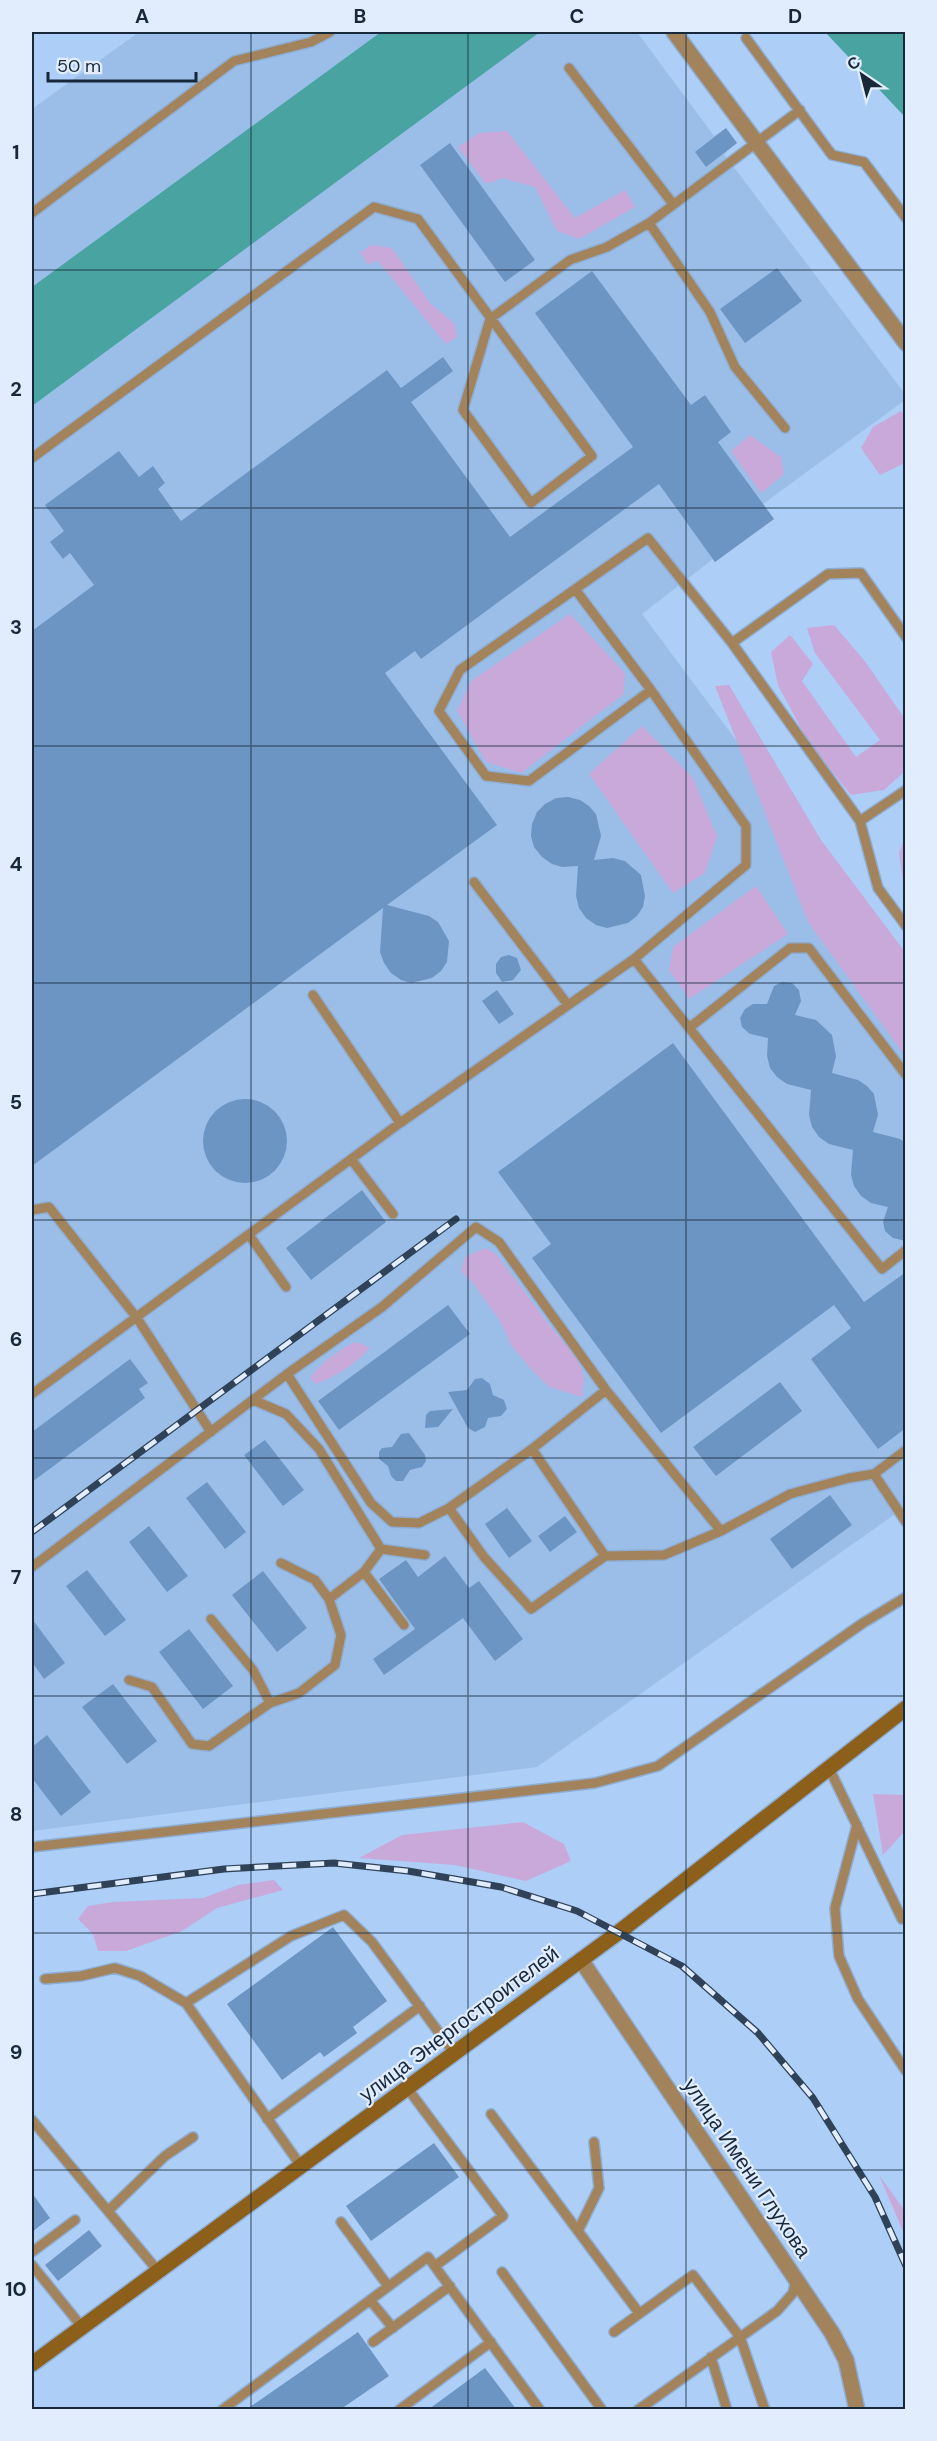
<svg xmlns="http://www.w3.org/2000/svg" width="937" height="2441" viewBox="0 0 937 2441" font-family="'DM Sans',sans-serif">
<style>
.built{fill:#9bbee9}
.green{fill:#c8a9da}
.water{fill:#48a3a1}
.building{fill:#6d95c3}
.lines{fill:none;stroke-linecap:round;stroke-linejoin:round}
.service-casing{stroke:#8fadd1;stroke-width:12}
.minor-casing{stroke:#8fadd1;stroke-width:18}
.tertiary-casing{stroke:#8fadd1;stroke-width:18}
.secondary-casing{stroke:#8fadd1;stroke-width:18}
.service{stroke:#a2835c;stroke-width:9}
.minor{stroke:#a2835c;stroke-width:15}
.tertiary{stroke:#a2835c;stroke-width:15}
.secondary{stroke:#8c5f1b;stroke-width:15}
.rail-casing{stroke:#2f4258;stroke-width:7}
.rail{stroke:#e1edfd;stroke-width:4.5;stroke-dasharray:14;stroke-linecap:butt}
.grid{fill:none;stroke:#18283b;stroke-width:1.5;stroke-opacity:0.55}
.labels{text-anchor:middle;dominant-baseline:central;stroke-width:4.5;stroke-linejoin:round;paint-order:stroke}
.street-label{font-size:21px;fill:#18283b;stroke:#e1edfd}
.neatline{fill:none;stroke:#18283b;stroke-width:2}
.grid-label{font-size:20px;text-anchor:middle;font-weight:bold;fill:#18283b}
</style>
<rect width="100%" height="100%" fill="#adcef6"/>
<path class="built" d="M139,32H637L714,136L726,128L737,143L724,154L905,394V400L763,504L774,519L715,562L713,559L642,614L803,830L905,1023V1507L537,1767L32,1831V109Z"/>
<path class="green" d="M507,131L575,218L625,190L635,207L579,239L557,231L535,187L503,178L486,184L458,147L479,133Z
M372,245L392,248L430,303L454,323L457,337L446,344L377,260L368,265L360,252Z
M901,411L905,416V463L880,475L861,448L873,427Z
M750,435L781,457L784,474L761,493L731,451Z
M570,614L625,673L624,694L521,773L486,762L457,711L471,681Z
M834,625L864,660L905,719V771L884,790L851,795L810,745L778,685L771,652L790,635L813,664L802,681L856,757L880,740L815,653L807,628Z
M729,685L821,840L905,952V1056L808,922L715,686Z
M642,726L693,778L717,836L705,873L673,893L589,774Z
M905,837V885L903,882L899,853Z
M756,886L788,934L689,999L669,970L673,947Z
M485,1248L496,1254L550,1326L578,1358L584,1378L582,1397L549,1387L532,1370L511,1345L500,1321L473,1283L461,1271L465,1257Z
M355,1342L370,1347C357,1364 336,1376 316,1384L310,1378C322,1362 337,1351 355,1342Z
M873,1794L905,1795V1831L883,1855Z
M523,1822L564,1844L571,1861L526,1881L455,1865L359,1858L402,1835Z
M274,1880L283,1890L217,1908L182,1931L126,1951H98L93,1934L78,1919L88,1906L113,1902L203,1898L238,1885Z
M879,2175L905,2211V2236Z"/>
<path class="water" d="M381,32H540L32,406V287Z
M825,32H905V117Z"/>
<path class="building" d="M726,128L737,143L706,167L695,152Z
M450,143L535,260L505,282L420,165Z
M777,268L802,301L745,343L720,309Z
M592,271L691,405L705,395L731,432L718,442L774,519L715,562L659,484L421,659L415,651L385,673L497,825L387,905L429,916L438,922L449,941L447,962L441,971L432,978L411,983L401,980L391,973L384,963L380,952L383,908L32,1166V631L94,585L70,553L63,559L50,542L64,531L45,505L119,451L139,477L153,466L165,483L158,489L181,521L387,370L401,388L443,357L453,371L411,402L510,537L633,447L535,313Z
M568,797L580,800L589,806L596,814L601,836L594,860L613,858L625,861L641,875L645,896L643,907L637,916L628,923L607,928L596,925L586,918L579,908L576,896L578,866L562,867L552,864L542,857L534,847L531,836L532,824L537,812L545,804L556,798Z
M509,955L517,958L521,970L513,980L502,982L496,973V964L501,957Z
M782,982L792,983L799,990L801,1001L795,1015L816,1020L832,1035L836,1056L832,1073L858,1080L867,1086L874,1094L878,1115L873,1132L900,1139L906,1143V1241L893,1238L885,1231L883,1222L888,1207L871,1203L861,1196L854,1186L851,1175L853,1150L829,1144L819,1137L812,1127L809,1115L811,1090L787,1084L777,1077L770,1068L767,1056L768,1038L750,1034L742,1027L740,1018L745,1009L753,1004H767L774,986Z
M497,990L514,1014L499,1024L482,1001Z
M673,1043L864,1302L906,1272V1428L878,1449L811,1359L851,1328L834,1305L661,1433L532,1258L551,1244L498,1172Z
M203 1141a42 42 0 1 1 84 0a42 42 0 1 1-84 0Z
M362,1190L386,1222L311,1280L286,1248Z
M448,1305L470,1334L339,1430L318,1401Z
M130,1359L148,1383L139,1389L145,1398L32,1482V1432Z
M482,1378L490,1384L493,1395L504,1400L507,1409L501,1416L488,1418L485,1427L475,1432L468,1428L448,1392L467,1390L475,1379Z
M780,1382L802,1411L716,1476L693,1447Z
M453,1409L438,1427L425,1428L426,1415L430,1411Z
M409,1433L425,1455L426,1461L422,1467L410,1470L403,1481H396L391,1476L388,1466L379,1459V1452L382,1448L392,1447L401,1434Z
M265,1440L304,1490L283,1506L244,1455Z
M207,1482L246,1532L225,1549L186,1498Z
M830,1495L852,1525L792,1569L770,1539Z
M507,1508L532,1541L509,1558L485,1524Z
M565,1516L577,1532L550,1552L538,1536Z
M149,1526L188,1576L167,1592L129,1542Z
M445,1556L469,1588L479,1581L523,1639L495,1661L463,1618L384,1675L373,1659L415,1629L379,1579L406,1560L418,1577Z
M87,1570L126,1620L105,1636L66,1586Z
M263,1571L307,1628L277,1652L232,1595Z
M32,1619L65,1663L44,1679L32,1662Z
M189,1629L233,1686L203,1709L159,1652Z
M113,1684L157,1741L127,1764L82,1707Z
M47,1735L91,1792L61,1816L32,1778V1747Z
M333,1927L387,2001L353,2027L357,2033L324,2057L320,2052L282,2080L227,2004Z
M434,2143L459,2177L371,2241L346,2206Z
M32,2193L50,2218L32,2232Z
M89,2230L102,2246L58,2281L45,2265Z
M358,2332L389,2376L341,2409H247Z
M485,2368L516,2409H429Z"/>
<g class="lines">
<defs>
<path id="service" d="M746,38L832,155L864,162L906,218
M569,68L673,204
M32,213L234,61L311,42L330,32
M649,223L710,312L735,367L785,428
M32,458L374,207L418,219L592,456L531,503L463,410L490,319L570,260L607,247L649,223L800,110
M906,637L861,573L828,574L732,643L860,821L878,888L906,926
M651,690L529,781L486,776L439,711L460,670L648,538L732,643
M860,821L906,790
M474,882L568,1005
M634,959L882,1269L906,1250
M313,995L400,1123
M689,1028L790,948H809L906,1075
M351,1159L393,1214
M32,1210L49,1207L137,1318L211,1432
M249,1235L286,1287
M287,1374L371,1503L392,1522L419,1523L449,1508L532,1449L606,1390
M32,1394L400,1123L634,959L746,865V826L651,690L575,589
M253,1400L286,1414L319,1449L381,1549L364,1572L329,1599
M532,1449L605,1556
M874,1474L906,1522
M449,1508L484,1557L531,1609L605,1556L664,1555L721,1531L790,1494L849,1478L874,1474L906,1450
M381,1549L425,1555
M32,1567L287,1374L382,1307L476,1227L499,1242L606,1390L721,1531
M364,1572L404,1625
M211,1619L253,1670L270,1703
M129,1680L152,1687L192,1744L209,1746L270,1703L299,1693L335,1665L341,1635L329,1599L315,1580L281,1563
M829,1768L902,1919L906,1917
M857,1825L835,1908L839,1956L858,1999L906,2071
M32,1847L595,1783L658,1766L863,1623L906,1597
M45,1979L81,1976L115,1968L140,1976L186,2003L301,2166
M186,2003L291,1936L344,1915L372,1942L454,2053
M408,2089L503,2216L435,2266
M491,2114L639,2313
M267,2119L420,2006
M32,2120L158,2271
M108,2211L165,2156L193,2137
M341,2222L388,2286
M578,2231L599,2188L594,2142
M32,2252L75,2220
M32,2265L82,2327
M502,2272L602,2410
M370,2300L393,2328
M614,2332L693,2275L740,2337L765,2410
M373,2342L450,2286
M711,2357L727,2410
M222,2410L428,2257L540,2410
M399,2410L491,2342
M638,2410L777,2311L793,2293L796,2278"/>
<path id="minor" d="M581,1960L832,2333L846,2360L857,2410"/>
<path id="tertiary" d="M674,32L906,343"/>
<path id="secondary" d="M32,2364L619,1932L906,1708"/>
</defs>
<use href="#service" class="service-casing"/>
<use href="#minor" class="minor-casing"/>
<use href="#tertiary" class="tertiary-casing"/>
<use href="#secondary" class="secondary-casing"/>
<use href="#service" class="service"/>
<use href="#minor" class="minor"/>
<use href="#tertiary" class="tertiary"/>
<use href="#secondary" class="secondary"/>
<defs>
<path id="rail" d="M32,1532L456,1219
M32,1894L224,1869L334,1863L408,1871L501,1887L577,1911L682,1966L758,2033L813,2098L875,2197L906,2266"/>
</defs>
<use href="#rail" class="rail-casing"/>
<use href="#rail" class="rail"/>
</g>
<path class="grid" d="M251,32V2410M468,32V2410M686,32V2410M32,270H906M32,508H906M32,746H906M32,983H906M32,1220H906M32,1458H906M32,1696H906M32,1933H906M32,2170H906"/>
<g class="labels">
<g class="street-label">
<text transform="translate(459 2024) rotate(-37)">улица Энергостроителей</text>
<text transform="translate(747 2168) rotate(56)">улица Имени Глухова</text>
</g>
</g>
<rect width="937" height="2441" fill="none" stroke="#e1edfd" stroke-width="66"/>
<g transform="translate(862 75) rotate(325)" stroke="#e1edfd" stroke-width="4.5" paint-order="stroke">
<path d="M0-4.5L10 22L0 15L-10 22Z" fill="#18283b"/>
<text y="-9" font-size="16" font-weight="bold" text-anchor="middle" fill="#18283b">С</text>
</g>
<path d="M48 72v9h148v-9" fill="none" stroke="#18283b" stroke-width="3"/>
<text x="57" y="72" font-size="18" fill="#18283b" stroke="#e1edfd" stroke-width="4.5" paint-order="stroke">50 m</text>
<rect x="33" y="33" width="871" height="2375" class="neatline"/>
<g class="grid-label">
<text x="142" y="23">A</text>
<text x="360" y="23">B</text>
<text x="577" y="23">C</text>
<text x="795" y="23">D</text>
<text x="16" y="159">1</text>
<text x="16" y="396">2</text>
<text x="16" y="634">3</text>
<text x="16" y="871">4</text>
<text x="16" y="1109">5</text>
<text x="16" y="1346">6</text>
<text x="16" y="1584">7</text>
<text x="16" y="1821">8</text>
<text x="16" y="2059">9</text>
<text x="16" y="2296">10</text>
</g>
</svg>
